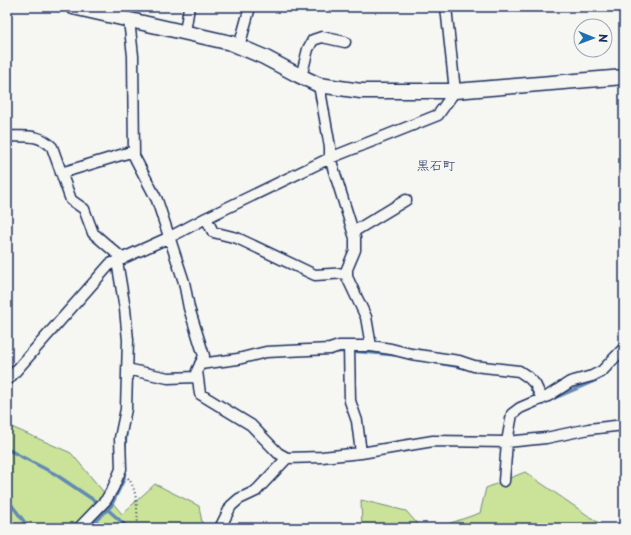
<svg xmlns="http://www.w3.org/2000/svg" width="631" height="535" viewBox="0 0 631 535" font-family="'Playpen Sans','Klee One',sans-serif">
<style>
.green{fill:#cae399;stroke:#72897c}
.lines{fill:none;stroke-linecap:round;stroke-linejoin:round}
.stream{stroke:#628ab5;stroke-width:3.5}
.street-casing{stroke:#1b2f5e;stroke-width:13}
.secondary-casing{stroke:#1b2f5e;stroke-width:17}
.path{stroke:#1b2f5e;stroke-width:2;stroke-dasharray:1 3;stroke-linecap:butt}
.street{stroke:#f6f6f2;stroke-width:10}
.secondary{stroke:#f6f6f2;stroke-width:14}
.labels{text-anchor:middle;dominant-baseline:central;stroke-width:3.5;stroke-linejoin:round;paint-order:stroke}
.neighbourhood-label{font-size:13px;fill:#1b2f5e;stroke:#f6f6f2}
</style>
<rect width="100%" height="100%" fill="#f6f6f2"/>
<filter id="ink" filterUnits="userSpaceOnUse"><feTurbulence type="fractalNoise" baseFrequency=".025" numOctaves="2"/><feDisplacementMap in="SourceGraphic" scale="8" xChannelSelector="R" yChannelSelector="G"/><feConvolveMatrix kernelMatrix="1 2 1 2 8 2 1 2 1" color-interpolation-filters="sRGB"/></filter>
<g filter="url(#ink)">
<path class="green" d="M7,425L71,453L122,514L155,484L199,506L203,528H7Z
M525,472L606,528H436L480,513L486,488Z
M361,500L406,511L421,528H362Z"/>
<g class="lines">
<path class="stream" d="M334,352L352,351L396,355
M433,362L467,368
M528,382L535,396
M550,400L599,379L606,373
M125,448L126,432
M7,449L55,474L101,505
M7,499L29,528
M106,508L125,525L127,528
M88,528L111,506L124,479V472"/>
<defs>
<path id="street" d="M129,20L133,56L134,156L157,200L184,282L189,308L204,356L197,371L200,394L251,425L278,453L287,458L322,457L361,453L433,441L507,442L546,438L589,429L624,425
M185,32L189,7
M239,47L250,7
M301,77L308,49L313,40L322,37L345,42
M319,85L330,147V158L355,238V250L347,269V277L366,317L371,346
M7,136C25,137 38,133 52,147L71,200L84,209L93,233L123,259
M61,173L134,151
M206,218L213,232L237,238L315,275L347,273
M353,232L406,200
M349,346L350,401L357,421L361,453
M200,364L238,359L266,352L330,349L339,346H371L391,349L411,354L459,361L474,366L519,371L528,377L535,384L542,399
M127,369L168,378L197,377
M7,381L110,264L170,237L206,218L330,158L438,115L455,91L446,7
M504,481L507,442L512,414L520,408L548,396L570,382L592,376L602,371L624,348
M79,528L106,500L113,488L121,469L120,438L126,409L128,340L125,309L117,261
M220,528L231,506L239,499L256,491L287,458"/>
<path id="secondary" d="M73,7L231,43L264,57L298,75L319,85L361,91H455L624,77"/>
</defs>
<use href="#street" class="street-casing"/>
<use href="#secondary" class="secondary-casing"/>
<path class="path" d="M128,478C138,490 137,513 138,528"/>
<use href="#street" class="street"/>
<use href="#secondary" class="secondary"/>
</g>
</g>
<g class="labels">
<g class="neighbourhood-label">
<text x="436" y="164">黒石町</text>
</g>
</g>
<rect width="631" height="535" fill="none" stroke="#f6f6f2" stroke-width="24"/>
<rect x="12" y="12" width="607" height="511" fill="none" stroke="#1b2f5e" stroke-width="1.5" filter="url(#ink)"/>
<g transform="translate(593 38) rotate(91)"><circle r="19" fill="#f6f6f2" stroke="#9ea6b7"/>
<path d="M0-3L7 15L0 10L-7 15Z" fill="#1f6fb2"/>
<text y="-6" font-size="11" font-weight="bold" text-anchor="middle" fill="#1b2f5e">N</text>
</g>
</svg>
